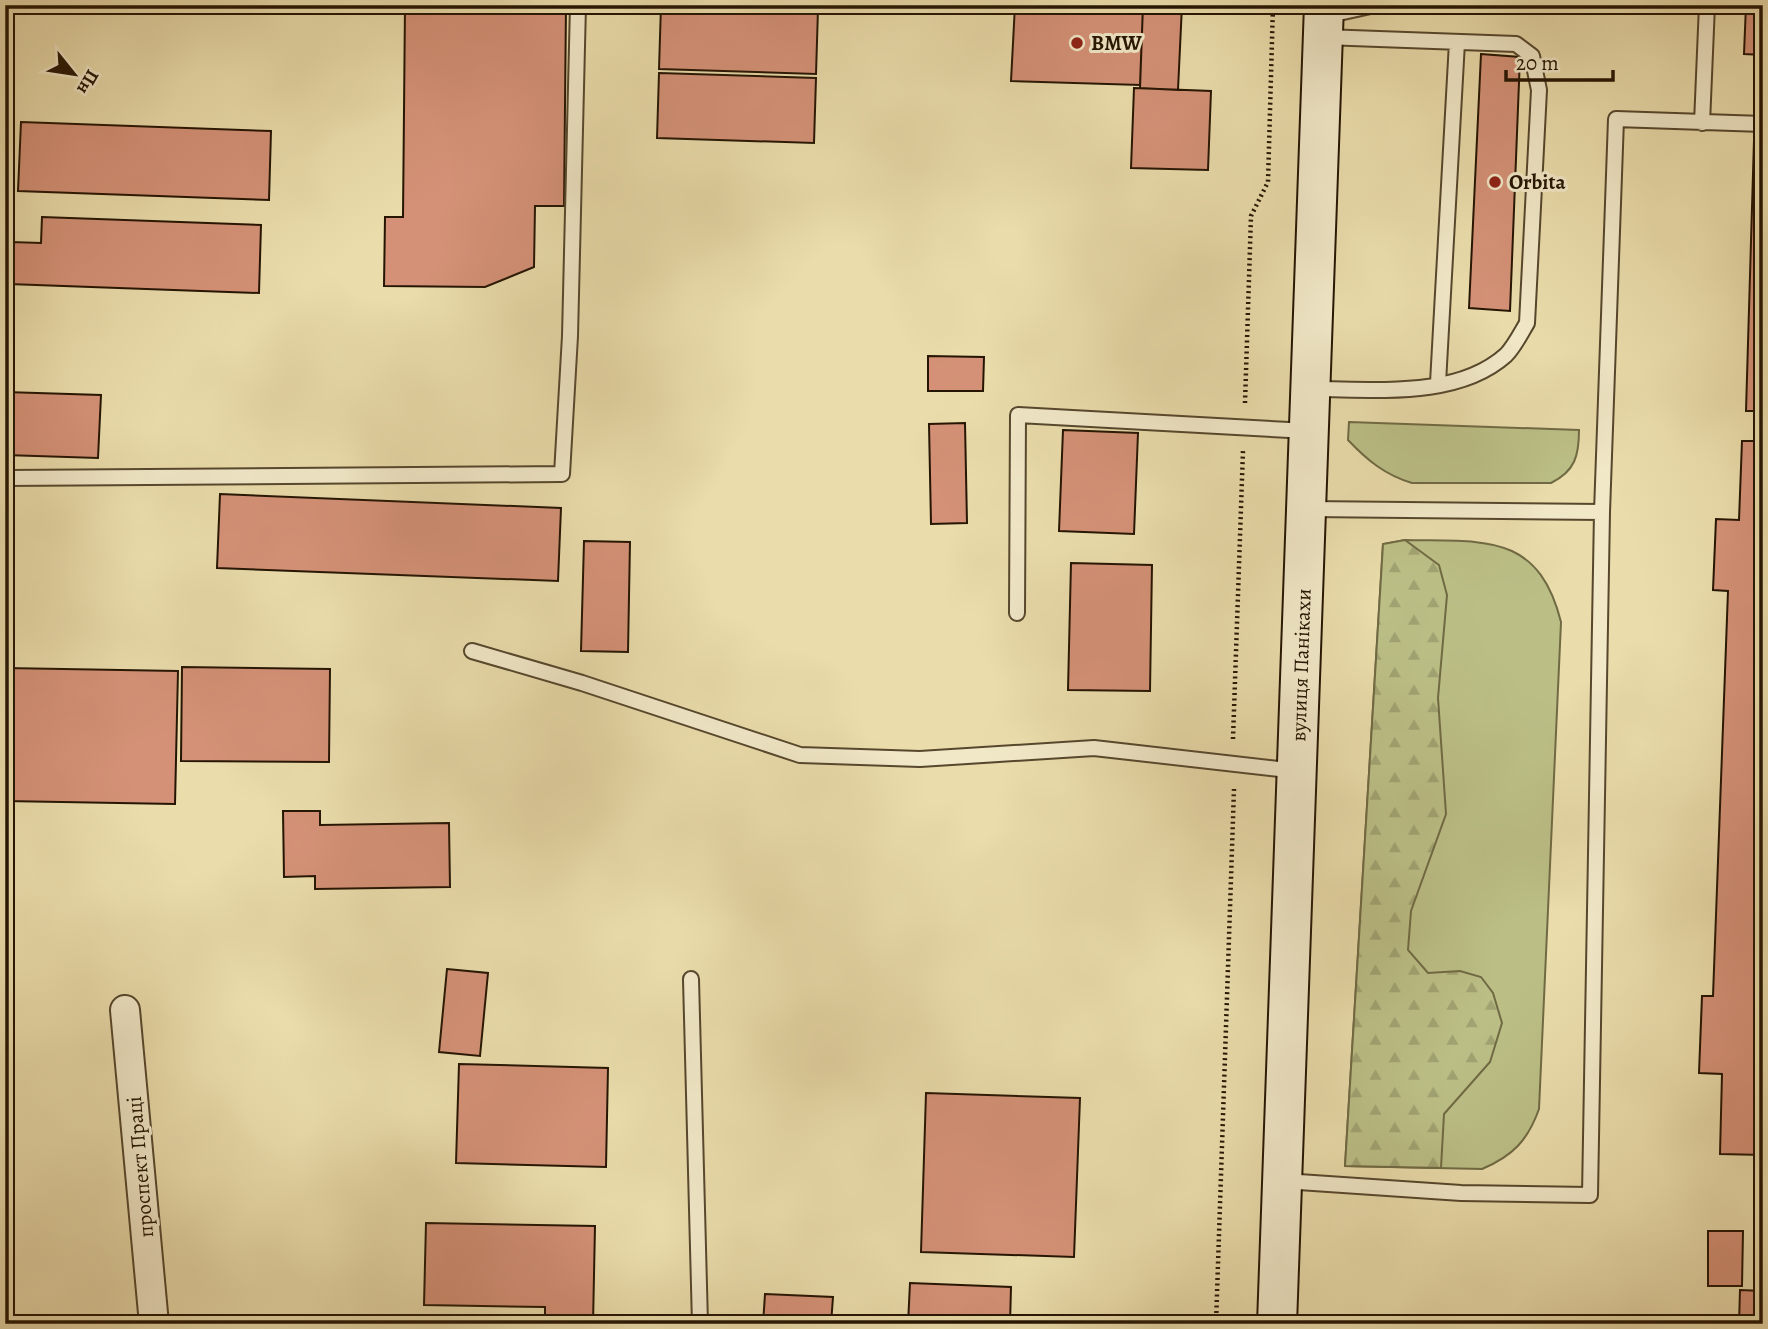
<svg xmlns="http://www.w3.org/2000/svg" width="1768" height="1329" viewBox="0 0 1768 1329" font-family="Alegreya,serif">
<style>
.grass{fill:#bbbf86;stroke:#706a44;stroke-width:2}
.forest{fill:url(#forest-firs);stroke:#706a44;stroke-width:2}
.building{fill:#d49177;stroke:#251503;stroke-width:2}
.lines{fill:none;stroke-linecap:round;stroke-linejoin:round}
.lane-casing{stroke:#56472d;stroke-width:18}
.street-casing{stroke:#56472d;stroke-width:32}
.secondary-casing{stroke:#251503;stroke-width:42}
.path{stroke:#251503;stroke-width:4.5;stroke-dasharray:2 3.5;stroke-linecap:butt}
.lane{stroke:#f1e8c8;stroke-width:14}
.street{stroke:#f1e8c8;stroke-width:28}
.secondary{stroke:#f1e8c8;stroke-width:38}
.poi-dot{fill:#8f2418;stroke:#f1e8c8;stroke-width:2.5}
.labels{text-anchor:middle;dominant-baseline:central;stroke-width:6;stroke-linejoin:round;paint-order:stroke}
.poi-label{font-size:21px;font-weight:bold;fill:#251503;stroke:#f1e8c8;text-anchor:start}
.street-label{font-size:21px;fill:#251503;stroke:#f1e8c8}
</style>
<defs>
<pattern id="forest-firs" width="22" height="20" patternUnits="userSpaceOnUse" patternTransform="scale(1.75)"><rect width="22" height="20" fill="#bbbf86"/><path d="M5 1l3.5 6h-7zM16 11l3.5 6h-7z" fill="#a1a372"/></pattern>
</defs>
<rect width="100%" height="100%" fill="#eadcab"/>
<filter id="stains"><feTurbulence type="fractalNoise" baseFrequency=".00286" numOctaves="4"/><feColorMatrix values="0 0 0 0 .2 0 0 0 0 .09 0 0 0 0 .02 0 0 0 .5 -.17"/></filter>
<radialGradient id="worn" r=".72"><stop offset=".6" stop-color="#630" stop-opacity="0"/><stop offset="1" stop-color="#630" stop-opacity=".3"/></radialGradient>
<path class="grass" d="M1349,422L1579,430C1579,456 1575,471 1551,483H1412C1385,475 1367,460 1348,440Z
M1405,540C1482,542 1538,531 1561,622L1539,1109C1528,1140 1513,1156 1482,1169L1345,1166L1383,544Z"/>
<path class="forest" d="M1405,540L1439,565L1447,595L1438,698L1446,814L1411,911L1408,950L1428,973L1460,971L1481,977L1493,993L1502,1023L1490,1062L1444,1114L1441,1168L1345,1166L1383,544Z"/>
<path class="building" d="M405,5H566L564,206H535L534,267L485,287L384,286L385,217H403Z
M661,5L818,9L816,74L659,69Z
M1015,5H1143L1140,85L1011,81Z
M1143,5H1182L1178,90L1140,88Z
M1746,5H1763V55L1744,54Z
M1481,54L1520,57L1510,311L1469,308Z
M1760,67H1763V89H1760Z
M659,73L816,78L814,143L657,138Z
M1134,88L1211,91L1208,170L1131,168Z
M21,122L271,131L269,200L18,191Z
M1754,140L1763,141V411H1746Z
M42,217L261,225L259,293L9,284L11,242L41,243Z
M928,356L984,357L983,391H928Z
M5,392L101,395L98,458L5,455Z
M965,423L967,523L931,524L929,424Z
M1063,430L1138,433L1134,534L1059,531Z
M1742,441H1763V1155L1720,1154L1722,1074L1699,1073L1702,996H1713L1728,591L1713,590L1716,519L1739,520Z
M220,494L561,508L558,581L217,568Z
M584,541L630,542L628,652L581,651Z
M1071,563L1152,565L1150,691L1068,690Z
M182,667L330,669L329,762L181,761Z
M5,668L178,671L175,804L5,801Z
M283,811H320V825L449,823L450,887L315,889V876L284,877Z
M447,969L488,973L480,1056L439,1052Z
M459,1064L608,1068L606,1167L456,1163Z
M926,1093L1080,1098L1074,1257L921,1252Z
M1760,1209H1763V1241H1760Z
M426,1223L595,1226L593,1324H545V1307L424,1305Z
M1708,1231H1743L1742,1286H1708Z
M1758,1255H1763V1283H1757Z
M910,1283L1011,1287L1010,1324H908Z
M1740,1290L1763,1291V1324H1739Z
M765,1294L833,1297L831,1324H763Z"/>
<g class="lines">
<defs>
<path id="lane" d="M1325,16L1375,5
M1702,123L1707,5
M1438,383L1457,42
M1313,389C1374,389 1457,399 1506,355C1514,347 1521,333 1527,323L1539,90L1532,56L1516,44L1324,37
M5,478L562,474L570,336L578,5
M1309,509L1602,512
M1017,613L1018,415L1308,431
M472,651L582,683L800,755L920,759L1094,748L1296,771
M691,979L700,1324
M1284,1181L1461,1193L1590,1195L1602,512L1616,119L1763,124"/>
<path id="street" d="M125,1010L154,1324"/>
<path id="secondary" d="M1277,1324L1324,5"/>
</defs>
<use href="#lane" class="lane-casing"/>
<use href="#street" class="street-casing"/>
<use href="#secondary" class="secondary-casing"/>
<path class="path" d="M1245,403L1251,216L1268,182L1273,5
M1233,739L1243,450
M1216,1324L1234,789"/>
<use href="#lane" class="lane"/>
<use href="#street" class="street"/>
<use href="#secondary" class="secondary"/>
</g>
<g class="poi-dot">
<circle cx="1077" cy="43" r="7"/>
<circle cx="1495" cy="182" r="7"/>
</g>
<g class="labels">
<g class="poi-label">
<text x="1091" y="43">BMW</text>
<text x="1509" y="182">Orbita</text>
</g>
<g class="street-label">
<text transform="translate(1301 665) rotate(-88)">вулиця Панікахи</text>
<text transform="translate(140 1167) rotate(-95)">проспект Праці</text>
</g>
</g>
<rect width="1768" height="1329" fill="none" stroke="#eadcab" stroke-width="28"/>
<rect x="7" y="7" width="1754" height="1315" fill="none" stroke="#251503" stroke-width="3.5"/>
<rect x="14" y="14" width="1740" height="1301" fill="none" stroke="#251503" stroke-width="2"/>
<g transform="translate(74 74) rotate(120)" stroke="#f1e8c8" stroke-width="5" paint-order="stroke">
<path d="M0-5L12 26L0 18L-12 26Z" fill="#251503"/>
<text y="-10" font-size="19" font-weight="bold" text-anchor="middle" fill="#251503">Пн</text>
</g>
<path d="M1506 70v10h107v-10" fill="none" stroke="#251503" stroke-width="3.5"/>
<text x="1516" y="70" font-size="21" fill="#251503" stroke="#f1e8c8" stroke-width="5" paint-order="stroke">20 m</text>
<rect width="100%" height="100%" filter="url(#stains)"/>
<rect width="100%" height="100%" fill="url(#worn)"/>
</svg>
